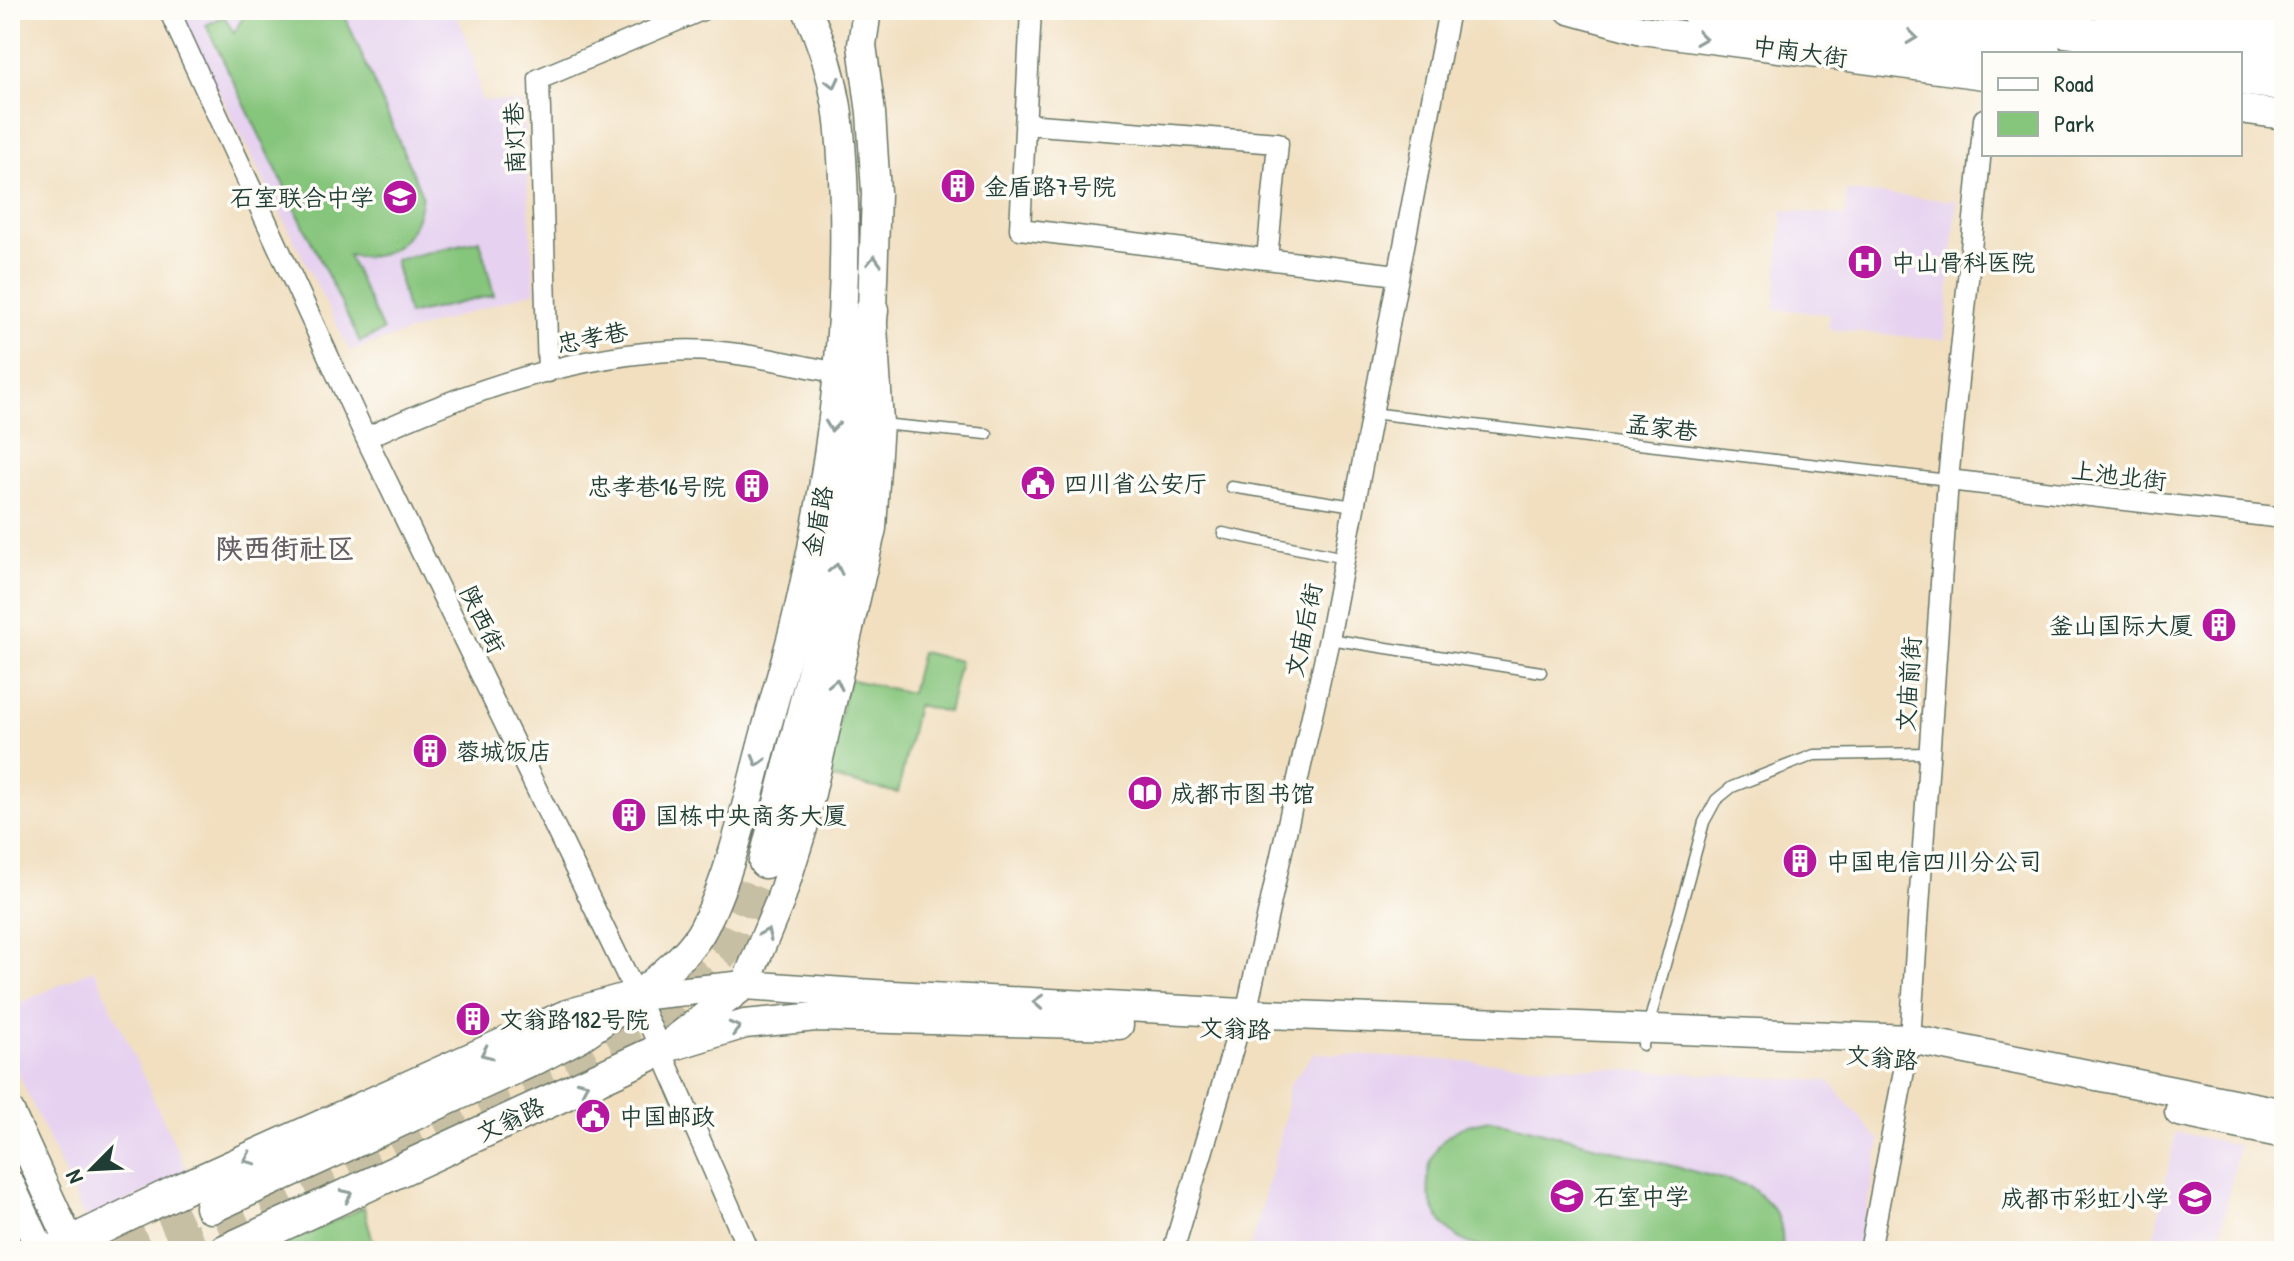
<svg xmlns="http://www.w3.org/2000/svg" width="2294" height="1261" viewBox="0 0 2294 1261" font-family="'Patrick Hand','LXGW WenKai TC',sans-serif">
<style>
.built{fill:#e6d2f0}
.green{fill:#86c57c;stroke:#528158;stroke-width:2}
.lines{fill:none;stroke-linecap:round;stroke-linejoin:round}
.primary-tunnel{stroke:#c7bfa4;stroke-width:32;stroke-dasharray:32 16;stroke-linecap:butt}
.service-casing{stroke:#687665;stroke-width:13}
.minor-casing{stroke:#687665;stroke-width:23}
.secondary-casing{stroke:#687665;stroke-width:31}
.primary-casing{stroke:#687665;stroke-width:35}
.service{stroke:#fff;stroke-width:10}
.minor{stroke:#fff;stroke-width:20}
.secondary{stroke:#fff;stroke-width:28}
.primary{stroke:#fff;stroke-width:32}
.oneway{stroke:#8f9e9a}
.labels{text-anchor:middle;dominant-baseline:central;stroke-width:7;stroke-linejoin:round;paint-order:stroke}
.street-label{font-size:24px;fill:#1f3d34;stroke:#fdfcf7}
.poi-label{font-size:24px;fill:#1f3d34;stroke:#fdfcf7;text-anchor:start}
.quarter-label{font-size:28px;font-weight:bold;fill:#635f65;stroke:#fdfcf7}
</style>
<rect width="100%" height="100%" fill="#fdfcf7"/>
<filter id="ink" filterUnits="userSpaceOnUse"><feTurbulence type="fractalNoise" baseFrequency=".0125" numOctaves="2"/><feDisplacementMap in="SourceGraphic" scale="16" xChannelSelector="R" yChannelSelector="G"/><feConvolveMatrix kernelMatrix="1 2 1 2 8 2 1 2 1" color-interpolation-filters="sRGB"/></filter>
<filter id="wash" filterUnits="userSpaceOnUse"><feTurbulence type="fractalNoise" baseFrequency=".006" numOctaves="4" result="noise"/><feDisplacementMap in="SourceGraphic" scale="32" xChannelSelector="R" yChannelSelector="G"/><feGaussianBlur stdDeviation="1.8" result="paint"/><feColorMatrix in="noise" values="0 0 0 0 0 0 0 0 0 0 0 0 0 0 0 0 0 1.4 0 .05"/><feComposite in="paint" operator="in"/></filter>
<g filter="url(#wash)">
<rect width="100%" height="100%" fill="#f1dfc0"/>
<path class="built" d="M178,10H455L474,58L481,100L522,103L535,291L350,351Z
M1847,191L1957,201L1945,340L1828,329L1829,314L1775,309L1783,210L1845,216Z
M94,969L188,1173L86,1220L10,1056V1008Z
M1314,1053L1829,1081L1880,1141L1858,1251H1250L1285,1118L1289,1085Z
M2176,1132L2239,1145L2217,1251H2151Z"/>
<path class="green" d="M247,10H335L346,18L422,195C417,237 391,264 348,255L383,331L360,342L206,25L224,16L234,33Z
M480,240L494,295L408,315L395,260Z
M921,652L960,661L948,712L917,705L898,793L827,777L848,679L911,693Z
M1489,1120L1509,1123L1749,1186C1774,1206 1785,1217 1782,1251H1498C1484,1248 1468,1245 1457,1237C1424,1213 1416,1162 1449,1135C1461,1125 1475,1123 1489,1120Z
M364,1207L375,1251H270Z"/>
</g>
<g filter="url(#ink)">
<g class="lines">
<path class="primary-tunnel" d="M119,1251L211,1207
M175,1251L567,1066L665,1013L692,988L730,946L765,862"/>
<defs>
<path id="service" d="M1371,413L1948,480
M881,424L987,434
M1231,487L1354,506
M1223,533L1344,558
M1329,639L1541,672
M1643,1045L1704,822L1716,800L1732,787L1814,755L1929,753"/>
<path id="minor" d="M169,10L366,438L637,996L749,1251
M1031,10L1020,229L1397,275
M1025,124L1278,143L1267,259
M548,372L539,79L702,10
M366,438C460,394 565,357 669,351C725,347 783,362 837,373
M1948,480L2284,518
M1173,1251L1239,1028L1246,1013L1329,639L1449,10
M1870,1251L1910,1039L1948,480L1984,119"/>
<path id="secondary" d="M1570,10L1642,30L1984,75
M2107,10L2284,33
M2240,109L2284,115
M637,996L745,985L873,994L1243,1013L1910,1039L2284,1113
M637,996C660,975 690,955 704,927C733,870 749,792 766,730C778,685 792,641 802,595C831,467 847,336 844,205C842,131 839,78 807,10
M674,1040L745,985L780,901L803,828L872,528L879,423L872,310L876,193L871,113L862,45L867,10
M660,1050L745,1024L816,1017L1119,1025
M10,1112L74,1251
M2179,1112L2284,1134
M10,1184L41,1251"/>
<path id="primary" d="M1696,10L2045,54
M1900,10L2284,59
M2240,79L2284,84
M765,862L812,678L851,502L872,310
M211,1207L534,1059L580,1035L615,1011
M53,1251L182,1189L567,1016L637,996
M225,1251L660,1050"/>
</defs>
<use href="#service" class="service-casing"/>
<use href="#minor" class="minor-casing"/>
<use href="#secondary" class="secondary-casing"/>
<use href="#primary" class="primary-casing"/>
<use href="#service" class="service"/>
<use href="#minor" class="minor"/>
<use href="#secondary" class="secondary"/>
<use href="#primary" class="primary"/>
</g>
<defs><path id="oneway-chevron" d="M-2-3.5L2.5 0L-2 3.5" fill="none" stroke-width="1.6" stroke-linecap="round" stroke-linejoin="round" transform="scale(2)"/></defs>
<g class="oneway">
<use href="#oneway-chevron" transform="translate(1912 37) rotate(7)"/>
<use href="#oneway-chevron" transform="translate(1701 38) rotate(8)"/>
<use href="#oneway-chevron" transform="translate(833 83) rotate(77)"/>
<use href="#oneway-chevron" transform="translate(874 261) rotate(-88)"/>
<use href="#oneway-chevron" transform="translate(832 426) rotate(97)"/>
<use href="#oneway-chevron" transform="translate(836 569) rotate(-78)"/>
<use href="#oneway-chevron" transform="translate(836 684) rotate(-77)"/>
<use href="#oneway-chevron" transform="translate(758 761) rotate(105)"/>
<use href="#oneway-chevron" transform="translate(766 934) rotate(-67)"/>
<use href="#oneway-chevron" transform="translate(1038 1002) rotate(-177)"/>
<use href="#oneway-chevron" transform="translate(735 1028) rotate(-15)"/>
<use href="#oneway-chevron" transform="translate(486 1053) rotate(156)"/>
<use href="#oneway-chevron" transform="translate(583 1086) rotate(-25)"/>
<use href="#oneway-chevron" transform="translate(249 1159) rotate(156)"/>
<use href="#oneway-chevron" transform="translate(347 1195) rotate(-25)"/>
</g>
</g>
<defs>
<symbol id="building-disc" viewBox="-11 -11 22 22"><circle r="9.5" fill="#b5179e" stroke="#fdfcf7"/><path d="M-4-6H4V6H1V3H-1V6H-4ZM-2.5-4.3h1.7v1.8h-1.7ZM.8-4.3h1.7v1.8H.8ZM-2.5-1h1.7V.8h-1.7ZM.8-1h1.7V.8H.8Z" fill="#fff"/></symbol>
<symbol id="school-disc" viewBox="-11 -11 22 22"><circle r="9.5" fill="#b5179e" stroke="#fdfcf7"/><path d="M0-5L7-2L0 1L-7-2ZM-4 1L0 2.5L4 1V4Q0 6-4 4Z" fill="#fff"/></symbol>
<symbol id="hospital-disc" viewBox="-11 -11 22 22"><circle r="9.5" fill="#b5179e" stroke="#fdfcf7"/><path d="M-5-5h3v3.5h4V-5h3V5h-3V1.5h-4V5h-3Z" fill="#fff"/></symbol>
<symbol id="civic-disc" viewBox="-11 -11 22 22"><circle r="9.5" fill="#b5179e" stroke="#fdfcf7"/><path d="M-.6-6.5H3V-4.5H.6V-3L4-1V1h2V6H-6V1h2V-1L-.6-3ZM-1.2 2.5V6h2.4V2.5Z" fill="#fff"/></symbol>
<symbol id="library-disc" viewBox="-11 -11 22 22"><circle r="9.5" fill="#b5179e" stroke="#fdfcf7"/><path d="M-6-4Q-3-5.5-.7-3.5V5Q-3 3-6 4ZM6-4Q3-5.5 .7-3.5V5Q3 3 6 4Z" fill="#fff"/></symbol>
</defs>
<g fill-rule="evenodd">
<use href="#building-disc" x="938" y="166" width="40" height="40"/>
<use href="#school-disc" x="380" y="177" width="40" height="40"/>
<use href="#hospital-disc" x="1845" y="242" width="40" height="40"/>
<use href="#civic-disc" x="1018" y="463" width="40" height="40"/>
<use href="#building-disc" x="732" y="466" width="40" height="40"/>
<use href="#building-disc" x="2199" y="605" width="40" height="40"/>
<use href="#building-disc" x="410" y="731" width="40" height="40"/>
<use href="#library-disc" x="1125" y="773" width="40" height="40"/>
<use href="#building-disc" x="609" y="795" width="40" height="40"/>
<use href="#building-disc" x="1780" y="841" width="40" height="40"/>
<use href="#building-disc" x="453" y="999" width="40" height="40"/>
<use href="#civic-disc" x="573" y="1096" width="40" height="40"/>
<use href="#school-disc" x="1547" y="1176" width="40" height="40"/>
<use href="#school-disc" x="2175" y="1178" width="40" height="40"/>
</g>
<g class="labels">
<g class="street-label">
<text transform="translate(1800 51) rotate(8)">中南大街</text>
<text transform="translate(514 138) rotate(-92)">南灯巷</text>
<text transform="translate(592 337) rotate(-11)">忠孝巷</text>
<text transform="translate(1662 427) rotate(7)">孟家巷</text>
<text transform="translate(2119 475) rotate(7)">上池北街</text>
<text transform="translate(817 521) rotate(-79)">金盾路</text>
<text transform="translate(483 619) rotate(64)">陕西街</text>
<text transform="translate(1303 630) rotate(-78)">文庙后街</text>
<text transform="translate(1908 684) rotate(-86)">文庙前街</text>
<text transform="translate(1235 1028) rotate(2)">文翁路</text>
<text transform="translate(1882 1057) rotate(5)">文翁路</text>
<text transform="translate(510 1119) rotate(-25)">文翁路</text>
</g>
<g class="poi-label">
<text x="984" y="186">金盾路7号院</text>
<text x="374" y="197" text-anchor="end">石室联合中学</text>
<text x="1891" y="262">中山骨科医院</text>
<text x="1064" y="483">四川省公安厅</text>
<text x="726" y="486" text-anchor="end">忠孝巷16号院</text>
<text x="2193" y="625" text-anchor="end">釜山国际大厦</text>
<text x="456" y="751">蓉城饭店</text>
<text x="1171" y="793">成都市图书馆</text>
<text x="655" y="815">国栋中央商务大厦</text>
<text x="1826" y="861">中国电信四川分公司</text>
<text x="499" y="1019">文翁路182号院</text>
<text x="619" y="1116">中国邮政</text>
<text x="1593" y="1196">石室中学</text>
<text x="2169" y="1198" text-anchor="end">成都市彩虹小学</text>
</g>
<g class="quarter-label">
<text x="285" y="548">陕西街社区</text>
</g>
</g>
<rect width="2294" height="1261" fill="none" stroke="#fdfcf7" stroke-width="40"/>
<rect x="1982" y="52" width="260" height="104" fill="#fdfcf7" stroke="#a4b0a9" stroke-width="2"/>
<rect x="1998" y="78" width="40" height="12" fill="#ffffff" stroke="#a4b0a9" stroke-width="2"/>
<text x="2054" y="92" font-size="24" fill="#1f3d34">Road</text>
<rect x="1998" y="112" width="40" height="24" fill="#86c57c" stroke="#a4b0a9" stroke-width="2"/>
<text x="2054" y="132" font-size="24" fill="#1f3d34">Park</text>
<g transform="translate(92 1169) rotate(246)" stroke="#fdfcf7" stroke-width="6" paint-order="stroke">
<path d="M0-6L14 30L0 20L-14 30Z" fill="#1f3d34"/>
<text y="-12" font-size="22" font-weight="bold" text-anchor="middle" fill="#1f3d34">N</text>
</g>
</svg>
